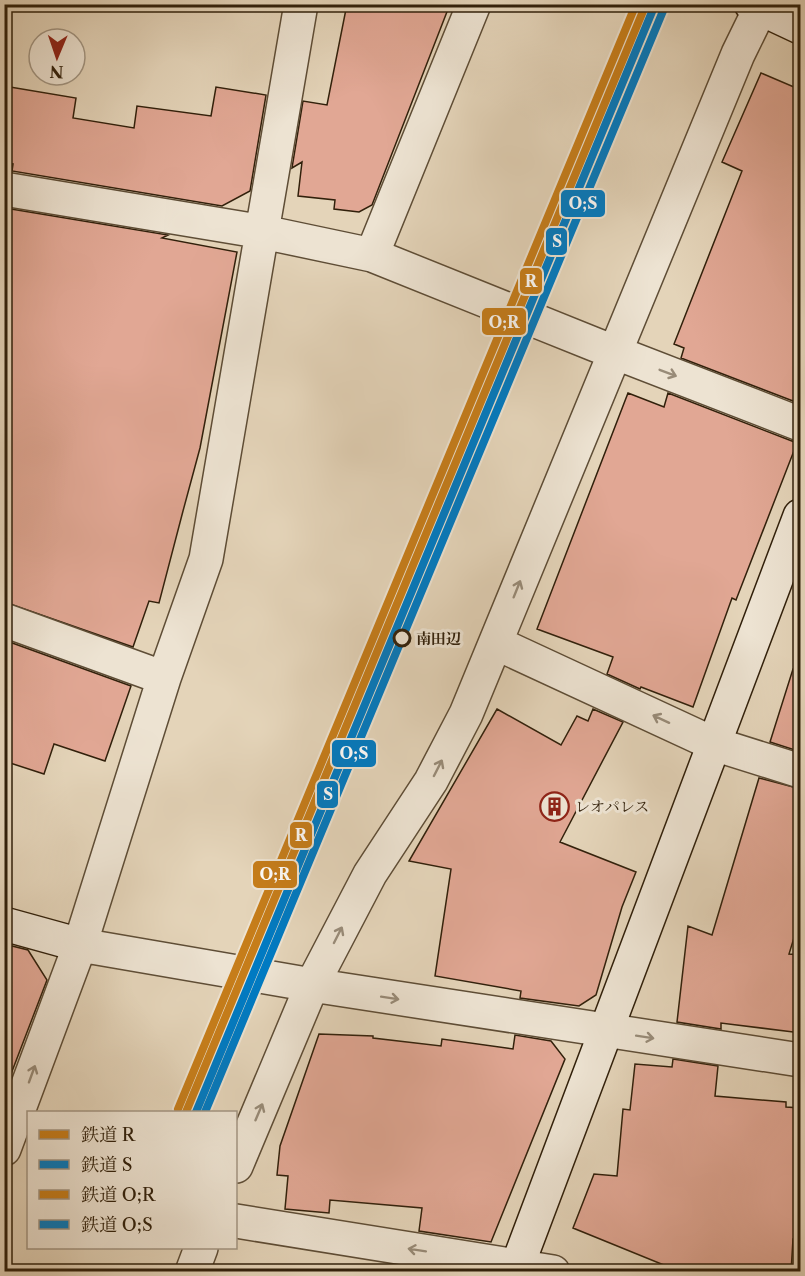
<svg xmlns="http://www.w3.org/2000/svg" width="805" height="1276" viewBox="0 0 805 1276" font-family="'Libre Caslon Text','Noto Serif JP',serif">
<style>
.building{fill:#e1a794;stroke:#31200b;stroke-width:1.5}
.lines{fill:none;stroke-linecap:round;stroke-linejoin:round}
.street-casing{stroke:#5e4d36;stroke-width:36}
.secondary-casing{stroke:#31200b;stroke-width:36}
.street{stroke:#ede3d2;stroke-width:33}
.secondary{stroke:#ede3d2;stroke-width:33}
.rail-1-casing{stroke:#ede3d2;stroke-width:12}
.rail-2-casing{stroke:#ede3d2;stroke-width:12}
.rail-3-casing{stroke:#ede3d2;stroke-width:12}
.rail-4-casing{stroke:#ede3d2;stroke-width:12}
.rail-1{stroke:#c67d1a;stroke-width:8}
.rail-2{stroke:#007ac2;stroke-width:8}
.rail-3{stroke:#c67d1a;stroke-width:8}
.rail-4{stroke:#007ac2;stroke-width:8}
.oneway{stroke:#988b78}
.stop-dot{fill:#ede3d2;stroke:#31200b;stroke-width:3}
.labels{text-anchor:middle;dominant-baseline:central;stroke-width:6;stroke-linejoin:round;paint-order:stroke}
.stop-label{font-size:15px;font-weight:bold;fill:#31200b;stroke:#ede3d2;text-anchor:start}
.poi-label{font-size:15px;fill:#31200b;stroke:#ede3d2;text-anchor:start}
.line-badge{stroke:#ede3d2;stroke-width:2}
.badge-label{font-size:16px;text-anchor:middle;font-weight:bold;fill:#fff}
</style>
<rect width="100%" height="100%" fill="#e4d4b9"/>
<filter id="stains"><feTurbulence type="fractalNoise" baseFrequency=".00333" numOctaves="4"/><feColorMatrix values="0 0 0 0 .2 0 0 0 0 .09 0 0 0 0 .02 0 0 0 .5 -.17"/></filter>
<radialGradient id="worn" r=".72"><stop offset=".6" stop-color="#630" stop-opacity="0"/><stop offset="1" stop-color="#630" stop-opacity=".3"/></radialGradient>
<path class="building" d="M347,4H450L372,205L359,212L334,209L335,200L298,196L302,162L292,168L303,101L327,105Z
M761,73L801,90V382L793,401L681,358L684,348L674,344L742,171L722,162Z
M4,86L76,98L73,118L134,128L137,106L211,116L216,87L266,95L250,191L222,206L12,171L13,164L4,163Z
M5,208L168,235L162,238L237,252L200,448L183,511L159,603L149,601L133,647L4,602Z
M628,393L664,407L668,393L797,443L736,600L732,598L693,707L641,687L640,689L607,674L613,657L537,629Z
M4,640L131,686L105,761L54,744L44,774L4,761Z
M793,669L801,670V752L770,742Z
M497,709L561,745L577,716L588,721L593,709L623,722L560,842L636,872L622,907L596,995L579,1006L520,998L521,991L435,976L451,869L409,861Z
M759,778L801,789V915L789,954L801,955V1033L721,1023V1029L677,1022L688,926L712,935Z
M4,944L28,950L47,980L6,1087Z
M319,1034L373,1036V1038L441,1046L442,1039L513,1049L515,1035L551,1041L565,1059L491,1242L419,1231L422,1208L330,1200L329,1213L285,1209L288,1176L277,1175L280,1146Z
M673,1059L718,1066L715,1096L786,1102V1107L801,1108V1240L793,1239L791,1272H681L573,1228L594,1174L617,1176L623,1109L630,1110L635,1064L672,1067Z"/>
<g class="lines">
<defs>
<path id="street" d="M4,189L263,232L372,255L474,4
M372,255L596,345L800,424
M4,620L164,678
M496,643L714,744L800,771
M80,945L312,985L800,1060
M4,1149L80,945L164,678L206,559L301,4
M236,1166L312,985L370,874L431,781L466,714L738,54L760,9
M236,1221L553,1272
M192,1272L201,1248"/>
<path id="secondary" d="M751,4L800,27
M4,924L80,945
M515,1272L800,516"/>
</defs>
<use href="#street" class="street-casing"/>
<use href="#secondary" class="secondary-casing"/>
<use href="#street" class="street"/>
<use href="#secondary" class="secondary"/>
<defs>
<path id="rail-1" d="M186,1112L646,4"/>
<path id="rail-2" d="M196,1112L654,7"/>
<path id="rail-3" d="M178,1109L636,4"/>
<path id="rail-4" d="M205,1112L663,11"/>
</defs>
<use href="#rail-1" class="rail-1-casing"/>
<use href="#rail-2" class="rail-2-casing"/>
<use href="#rail-3" class="rail-3-casing"/>
<use href="#rail-4" class="rail-4-casing"/>
<use href="#rail-1" class="rail-1"/>
<use href="#rail-2" class="rail-2"/>
<use href="#rail-3" class="rail-3"/>
<use href="#rail-4" class="rail-4"/>
</g>
<defs><path id="oneway-shaft" d="M-6 0H5M1.5-3L5.5 0L1.5 3" fill="none" stroke-width="1.6" stroke-linecap="round" stroke-linejoin="round" transform="scale(1.5)"/></defs>
<g class="oneway">
<use href="#oneway-shaft" transform="translate(668 373) rotate(21)"/>
<use href="#oneway-shaft" transform="translate(517 589) rotate(-68)"/>
<use href="#oneway-shaft" transform="translate(661 719) rotate(-155)"/>
<use href="#oneway-shaft" transform="translate(438 768) rotate(-63)"/>
<use href="#oneway-shaft" transform="translate(338 935) rotate(-63)"/>
<use href="#oneway-shaft" transform="translate(390 998) rotate(9)"/>
<use href="#oneway-shaft" transform="translate(645 1037) rotate(9)"/>
<use href="#oneway-shaft" transform="translate(32 1074) rotate(-70)"/>
<use href="#oneway-shaft" transform="translate(259 1112) rotate(-67)"/>
<use href="#oneway-shaft" transform="translate(417 1250) rotate(-171)"/>
</g>
<defs>
<symbol id="building-ring" viewBox="-11 -11 22 22"><circle r="9.5" fill="#ede3d2" stroke="#8f2418" stroke-width="1.5"/><path d="M-4-6H4V6H1V3H-1V6H-4ZM-2.5-4.3h1.7v1.8h-1.7ZM.8-4.3h1.7v1.8H.8ZM-2.5-1h1.7V.8h-1.7ZM.8-1h1.7V.8H.8Z" fill="#8f2418"/></symbol>
</defs>
<g fill-rule="evenodd">
<use href="#building-ring" x="538" y="790" width="33" height="33"/>
</g>
<circle class="stop-dot" cx="402" cy="638" r="8"/>
<g class="labels">
<g class="stop-label">
<text x="416" y="638">南田辺</text>
</g>
<g class="poi-label">
<text x="575" y="806">レオパレス</text>
</g>
</g>
<g class="line-badge">
<rect x="560" y="189" width="46" height="29" rx="6" fill="#007ac2"/>
<rect x="545" y="227" width="23" height="29" rx="6" fill="#007ac2"/>
<rect x="519" y="267" width="24" height="28" rx="6" fill="#c67d1a"/>
<rect x="481" y="307" width="46" height="29" rx="6" fill="#c67d1a"/>
<rect x="331" y="739" width="46" height="29" rx="6" fill="#007ac2"/>
<rect x="316" y="780" width="23" height="29" rx="6" fill="#007ac2"/>
<rect x="289" y="821" width="24" height="28" rx="6" fill="#c67d1a"/>
<rect x="252" y="860" width="46" height="29" rx="6" fill="#c67d1a"/>
</g>
<g class="badge-label">
<text x="583" y="209">O;S</text>
<text x="557" y="247">S</text>
<text x="531" y="287">R</text>
<text x="504" y="328">O;R</text>
<text x="354" y="759">O;S</text>
<text x="328" y="800">S</text>
<text x="301" y="841">R</text>
<text x="275" y="880">O;R</text>
</g>
<rect width="805" height="1276" fill="none" stroke="#e4d4b9" stroke-width="24"/>
<rect x="6" y="6" width="793" height="1264" fill="none" stroke="#31200b" stroke-width="3"/>
<rect x="12" y="12" width="781" height="1252" fill="none" stroke="#31200b" stroke-width="1.5"/>
<rect x="27" y="1111" width="210" height="138" fill="#ede3d2" stroke="#a29582" stroke-width="1.5"/>
<rect x="39" y="1130" width="30" height="9" fill="#c67d1a" stroke="#a29582" stroke-width="1.5"/>
<text x="81" y="1141" font-size="18" fill="#31200b">鉄道 R</text>
<rect x="39" y="1160" width="30" height="9" fill="#007ac2" stroke="#a29582" stroke-width="1.5"/>
<text x="81" y="1171" font-size="18" fill="#31200b">鉄道 S</text>
<rect x="39" y="1190" width="30" height="9" fill="#c67d1a" stroke="#a29582" stroke-width="1.5"/>
<text x="81" y="1201" font-size="18" fill="#31200b">鉄道 O;R</text>
<rect x="39" y="1220" width="30" height="9" fill="#007ac2" stroke="#a29582" stroke-width="1.5"/>
<text x="81" y="1231" font-size="18" fill="#31200b">鉄道 O;S</text>
<g transform="translate(57 57) rotate(182)"><circle r="28" fill="#ede3d2" stroke="#a29582" stroke-width="1.5"/>
<path d="M0-4.5L10 22L0 15L-10 22Z" fill="#8f2418"/>
<text y="-9" font-size="16" font-weight="bold" text-anchor="middle" fill="#31200b">N</text>
</g>
<rect width="100%" height="100%" filter="url(#stains)"/>
<rect width="100%" height="100%" fill="url(#worn)"/>
</svg>
